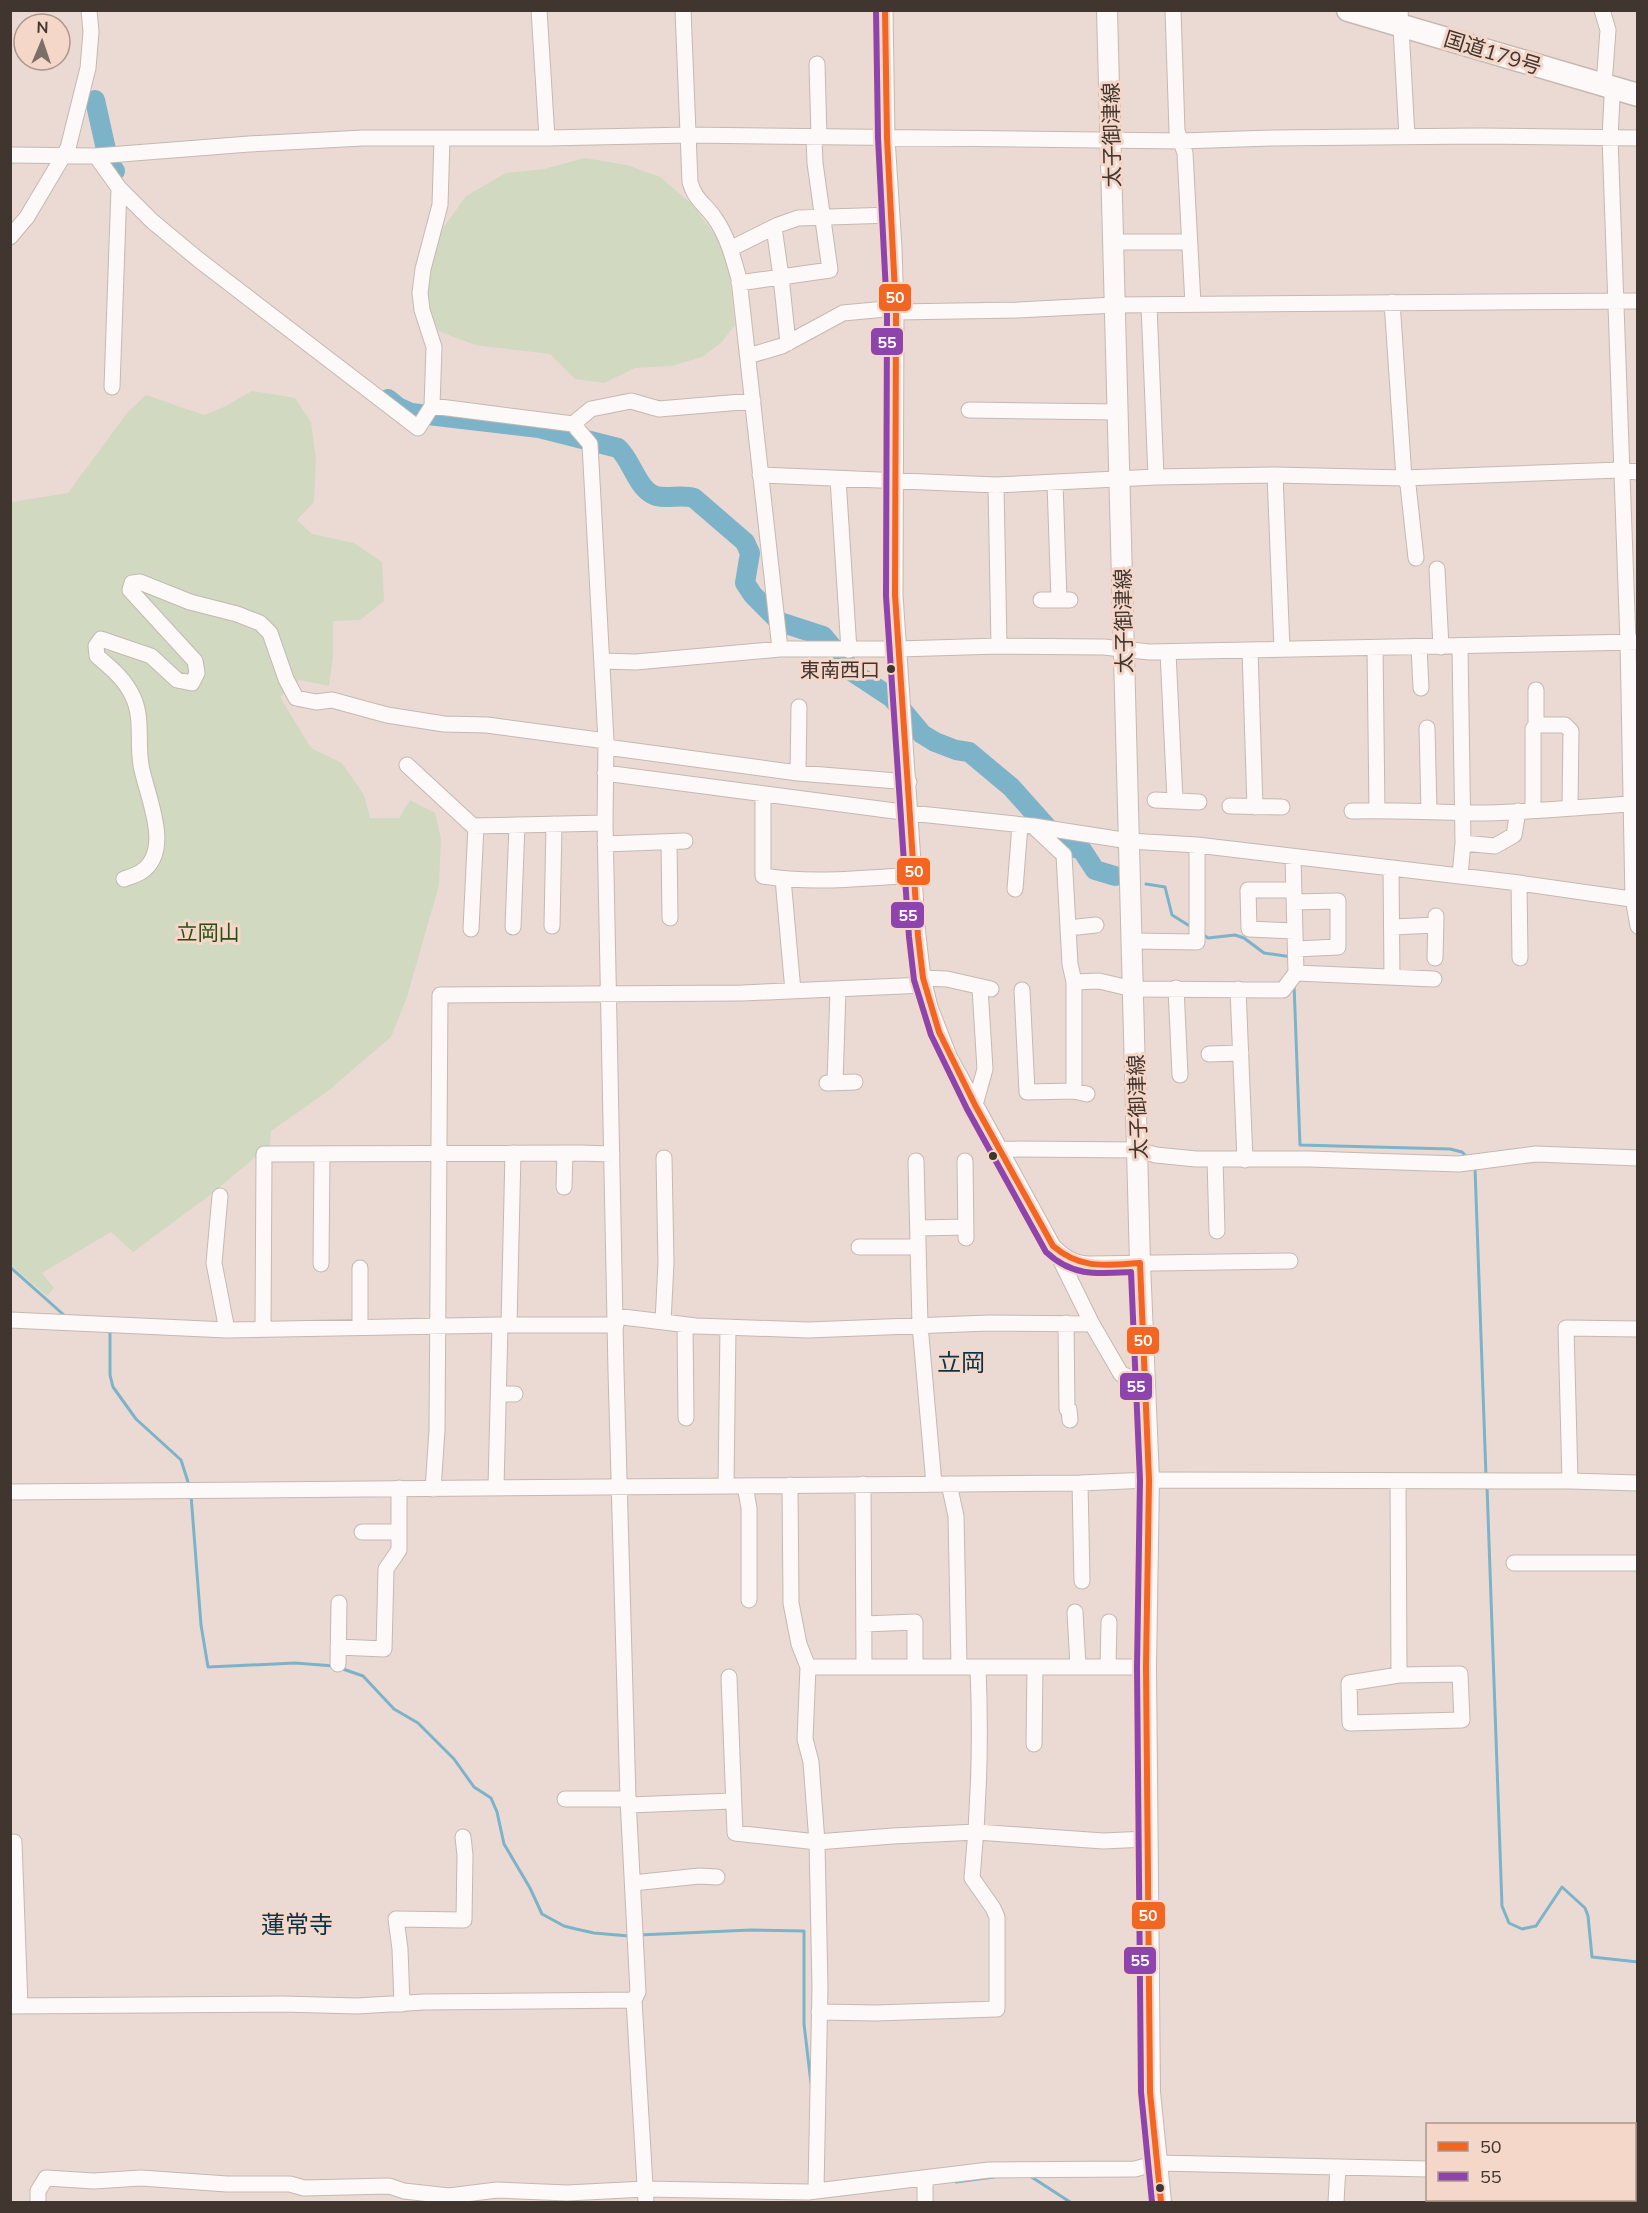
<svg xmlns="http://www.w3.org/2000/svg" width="1648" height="2213" viewBox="0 0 1648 2213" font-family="Mulish,'Noto Sans JP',sans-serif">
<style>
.green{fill:#d1d9c1}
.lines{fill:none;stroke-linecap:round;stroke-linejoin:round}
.stream{stroke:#7cb3c9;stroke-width:3}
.river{stroke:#7cb3c9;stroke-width:20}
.minor-casing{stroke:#c5b8b2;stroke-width:17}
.major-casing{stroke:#c5b8b2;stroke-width:22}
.highway-casing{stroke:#c5b8b2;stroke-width:25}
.minor{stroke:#fcf9f8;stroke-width:15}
.major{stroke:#fcf9f8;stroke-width:20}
.highway{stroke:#fcf9f8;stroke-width:22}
.bus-1-casing{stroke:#f5d7c9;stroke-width:10}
.bus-2-casing{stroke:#f5d7c9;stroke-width:10}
.bus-1{stroke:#f26522;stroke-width:6}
.bus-2{stroke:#8e44ad;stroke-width:6}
.bus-dot{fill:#41352f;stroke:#f5d7c9;stroke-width:2}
.labels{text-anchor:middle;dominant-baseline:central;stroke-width:6;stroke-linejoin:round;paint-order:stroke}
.bus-label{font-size:20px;fill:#41352f;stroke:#f5d7c9;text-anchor:end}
.street-label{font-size:21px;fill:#41352f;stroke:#f5d7c9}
.park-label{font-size:21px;fill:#254f11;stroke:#f5d7c9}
.quarter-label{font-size:24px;fill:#053348;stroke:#f5d7c9}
.line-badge{stroke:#f5d7c9;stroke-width:2}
.badge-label{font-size:16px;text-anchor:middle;font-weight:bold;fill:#fff}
</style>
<rect width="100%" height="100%" fill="#ebdad3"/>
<path class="green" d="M585,158L627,165L660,177L693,205L727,252L735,325L721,343L702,357L672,366L635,368L604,383L575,379L550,354L475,345L438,331L425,297L436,238L466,196L506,173L544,169Z
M252,391L295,398L311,422L316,459L314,502L297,520L312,534L354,543L382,562L384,601L360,620L333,621V657L329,686L299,680L280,697L311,748L342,763L364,795L370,818H399L410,800L435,813L441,839L439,885L407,997L391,1037L328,1091L271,1131L270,1145L210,1195L133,1252L111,1232L42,1273L54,1288L47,1296L11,1265V502L68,493L127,413L146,395L204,415L224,407Z"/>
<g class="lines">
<path class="stream" d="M1146,884L1165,887L1172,915L1193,928
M1201,933L1208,938L1235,935L1244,938L1264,953L1292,957
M1294,984L1300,1145L1450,1149L1462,1152L1468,1158
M1475,1168L1486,1476
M10,1267L65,1316
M107,1330L110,1333V1375L113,1387L136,1419L181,1460L189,1485
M1487,1486L1502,1906L1509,1923L1522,1929L1536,1926L1562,1887L1585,1908L1588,1916L1592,1957L1638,1962
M191,1495L201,1625L208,1667L295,1663L334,1666
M340,1668L363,1676L394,1709L418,1723L454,1759L474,1787L491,1798L497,1812L504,1844L530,1888L542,1914L564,1926L576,1929L594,1933L629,1936
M639,1935L751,1930L804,1931V2024L811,2083
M1030,2176L1070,2202
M956,2182L994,2177"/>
<path class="river" d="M95,100L109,163L115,171
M388,399L398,407L411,413L539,428L618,448C632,460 637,490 656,496C669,499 681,494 694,498L745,542L750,553L745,583L753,595L780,622L823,636L854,673L892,698L922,734L935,742L956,750L969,752L1011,787L1062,844L1082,850L1095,870L1115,876"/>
<defs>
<path id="minor" d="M539,10L547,138
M683,10L690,182C695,200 704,203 714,217C727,235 733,257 739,279L780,649
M885,10L887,138L894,248L896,312L895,595L918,936L923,978L930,1007L949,1056L1053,1246C1064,1257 1074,1264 1090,1264L1290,1261
M1173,10L1177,131L1185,153L1193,304
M1400,10L1407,137
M1602,10L1608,30L1604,85
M817,64L819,137
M1615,89L1612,98L1610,138L1628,642L1633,899L1638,926
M10,155L96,156L249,144L363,138H547L689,135L1181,141L1271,138L1480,136L1638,138
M96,156L119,188L152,221L199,260L418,428L432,406L434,347L422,310L420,293L423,269L440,205L442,139
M10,237L27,217L68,148L88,68L91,32L89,10
M1113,242H1189
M730,249L778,225L798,218L892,215
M739,283L781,277L774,227
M1392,302L1404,478L1408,485L1416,558
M1149,305L1156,477
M896,312L1018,310L1115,305L1638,301
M788,343L781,277L830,270L815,163L814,137
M748,356L782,346L843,313L896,308
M112,387L119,188
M432,406L573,424L590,444L606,741L605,823L616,1371L628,1799L638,1992L634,2000L646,2202
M969,410L1119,412
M573,424L591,409L631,401L659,409L753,401
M760,475L996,485L1156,477L1275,475L1404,478L1620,470L1638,472
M1275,475L1282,649
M838,479L849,650
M1055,483L1059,600
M996,485L999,646
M1437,569L1441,647
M1041,600H1070
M1460,646L1463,843L1460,876
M1419,647L1421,688
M1375,648L1377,810
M1250,650L1255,807
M1168,652L1175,800
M602,661L636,662L780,649H898L999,646L1104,647L1149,652L1638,642
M1536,725H1565L1571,731L1570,807
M1427,728L1429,811
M606,747L798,773L909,782
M407,765L473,826L605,823
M605,773L910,813L1033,826L1129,841L1197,845L1519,883L1638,900
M798,773L799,707
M763,794V876C812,884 865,878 915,875
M1155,800L1199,802
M1230,806L1282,807
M1352,811C1392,810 1432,812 1472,813C1525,813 1578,807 1632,804L1638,806
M1533,811V729L1536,725V690
M1033,826L1064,855L1070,964L1074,982V1091
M669,842L670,918
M1463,843L1495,846L1514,835L1518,811
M605,844L685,841
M1391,868L1392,977
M124,879C129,877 136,875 141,872C174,850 146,795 141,765C137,742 143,718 133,697C125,679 112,669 97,656L96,646L101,639L151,656L177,680L192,683L197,673L195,661L130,590L132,583L140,582L190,602L237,614L260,623L270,633L286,679L296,698L316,702L332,700L387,715L444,724L487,725L606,741
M783,879L793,991
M1519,883L1520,958
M1015,889L1020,825
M1294,890H1248L1249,929L1295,931
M1294,902L1338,901V947L1296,949
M552,926L554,824
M513,927L517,825
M1393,927L1436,925
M1068,928L1096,925
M471,929L476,826
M1133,941L1197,942V845
M1435,958L1436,916
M1296,973L1434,979
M923,978L947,979L991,989
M1074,982L1099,981L1133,989L1283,990L1296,973L1293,857
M1176,988L1180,1075
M1238,989L1245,1160
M1022,990L1027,1092L1074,1091L1087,1094
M1209,1054L1241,1053
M827,1083L855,1082
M835,1083L838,990
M975,1105L985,1069L980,988
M1000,1149L1138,1150L1156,1155L1196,1159H1309L1459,1164L1536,1154L1638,1158
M1215,1159L1217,1231
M916,1161L920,1325L934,1484
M965,1161L966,1238
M564,1187L565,1153
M220,1196L214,1263L227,1330
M918,1228L966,1227
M859,1247H918
M1056,1251L1092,1324L1121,1374L1130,1377L1144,1376
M321,1264L322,1154
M615,1316L696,1326L808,1330L989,1323L1092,1324
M10,1320L227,1330L500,1325H616
M663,1322L666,1263L664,1158
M1066,1323L1067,1409H1069L1070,1420
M509,1325L513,1153
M685,1325L686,1418
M360,1328V1268
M263,1329L264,1154L580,1153L612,1154
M499,1394H515
M1570,1481L1566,1328L1638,1329
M1398,1482L1399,1675
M1080,1483L1082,1581
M863,1484L864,1666
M949,1484L956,1516L959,1666
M790,1485L791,1603L799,1644L808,1667L805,1739L811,1762L817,1842L820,1987L816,2190
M726,1486L728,1327
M745,1486L749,1508V1600
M496,1487L500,1325
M433,1489L437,1430L440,995L742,993L925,985
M10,1492L1080,1483L1149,1480L1570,1481L1638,1483
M362,1532H399
M1514,1563H1638
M1075,1612L1078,1666
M864,1624L915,1622V1666
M338,1647L384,1649L386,1569L399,1550V1488
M338,1664L339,1603
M808,1667H1146
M1108,1667L1109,1622
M1460,1674L1462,1720L1350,1723L1349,1683L1399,1675Z
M729,1677L735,1833L817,1842L893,1836L977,1832L1103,1841L1147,1839
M1034,1744L1035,1667
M565,1799H628
M629,1805L732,1801
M14,1842L20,2006
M633,1883L699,1876L717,1877
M402,2004L400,1949L396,1919L464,1920L465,1855L463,1837
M10,2006L282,2004L357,2006L424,2002L634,2000
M819,2012L876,2013L997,2009V1917L993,1908L972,1878C979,1808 981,1738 978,1668
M1634,2169H1638
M925,2179V2202
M38,2202V2191L46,2178L94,2181L141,2178L227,2184H290L304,2188L389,2186L404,2191L449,2196L497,2190L567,2193L645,2189L808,2192L989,2170L1135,2169L1157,2163L1428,2169
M1336,2202L1338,2167"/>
<path id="major" d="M1107,10L1140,1263L1149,1480L1146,1667L1150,2092L1161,2202"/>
<path id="highway" d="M1348,10L1638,95"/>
</defs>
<use href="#minor" class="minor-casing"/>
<use href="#major" class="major-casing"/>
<use href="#highway" class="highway-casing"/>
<use href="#minor" class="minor"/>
<use href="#major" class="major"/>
<use href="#highway" class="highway"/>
<defs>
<path id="bus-1" d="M885,10L887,138L896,312L895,595L918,936L923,978L939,1032L975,1105L1053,1246C1081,1270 1106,1265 1140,1263L1149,1480L1146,1667L1150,2092L1161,2202"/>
<path id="bus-2" d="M876,10L878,138L887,312L886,596L909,937L914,980L931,1035L967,1109L1046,1252C1073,1277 1097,1274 1131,1272L1140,1480L1137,1667L1141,2092L1152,2202"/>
</defs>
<use href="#bus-1" class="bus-1-casing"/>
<use href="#bus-2" class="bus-2-casing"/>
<use href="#bus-1" class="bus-1"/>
<use href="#bus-2" class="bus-2"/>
</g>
<g class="bus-dot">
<circle cx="891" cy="669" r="5"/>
<circle cx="993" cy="1156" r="5"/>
<circle cx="1160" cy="2188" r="5"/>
</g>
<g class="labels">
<g class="bus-label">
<text x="880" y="669">東南西口</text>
</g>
<g class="street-label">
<text transform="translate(1493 52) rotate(17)">国道179号</text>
<text transform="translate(1111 135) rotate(-91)">太子御津線</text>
<text transform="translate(1123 621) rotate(-91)">太子御津線</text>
<text transform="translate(1137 1107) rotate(-92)">太子御津線</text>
</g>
<g class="park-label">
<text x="208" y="932">立岡山</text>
</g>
<g class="quarter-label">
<text x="961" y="1362">立岡</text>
<text x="297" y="1924">蓮常寺</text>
</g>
</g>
<g class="line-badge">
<rect x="878" y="283" width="34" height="29" rx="6" fill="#f26522"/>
<rect x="870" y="327" width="34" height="29" rx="6" fill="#8e44ad"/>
<rect x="896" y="857" width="35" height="29" rx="6" fill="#f26522"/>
<rect x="890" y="901" width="35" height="28" rx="6" fill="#8e44ad"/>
<rect x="1126" y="1326" width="34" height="29" rx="6" fill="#f26522"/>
<rect x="1119" y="1372" width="34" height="29" rx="6" fill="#8e44ad"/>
<rect x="1131" y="1901" width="35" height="29" rx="6" fill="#f26522"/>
<rect x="1123" y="1946" width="34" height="29" rx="6" fill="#8e44ad"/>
</g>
<g class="badge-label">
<text x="895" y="303">50</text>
<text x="887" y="348">55</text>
<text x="914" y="877">50</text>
<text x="908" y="921">55</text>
<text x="1143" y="1346">50</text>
<text x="1136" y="1392">55</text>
<text x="1148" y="1921">50</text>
<text x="1140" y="1966">55</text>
</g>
<rect width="1648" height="2213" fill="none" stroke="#41352f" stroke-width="24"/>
<rect x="1426" y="2123" width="210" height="78" fill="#f5d7c9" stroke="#ad968b" stroke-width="1.5"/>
<rect x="1438" y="2142" width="30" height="9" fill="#f26522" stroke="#ad968b" stroke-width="1.5"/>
<text x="1480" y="2153" font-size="18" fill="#41352f">50</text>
<rect x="1438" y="2172" width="30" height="9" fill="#8e44ad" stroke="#ad968b" stroke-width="1.5"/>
<text x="1480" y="2183" font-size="18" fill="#41352f">55</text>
<g transform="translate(42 42) rotate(2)"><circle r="28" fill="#f5d7c9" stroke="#ad968b" stroke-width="1.5"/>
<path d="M0-4.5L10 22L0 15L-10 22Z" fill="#7c6f68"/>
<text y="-9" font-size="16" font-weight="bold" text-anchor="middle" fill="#41352f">N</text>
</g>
</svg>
